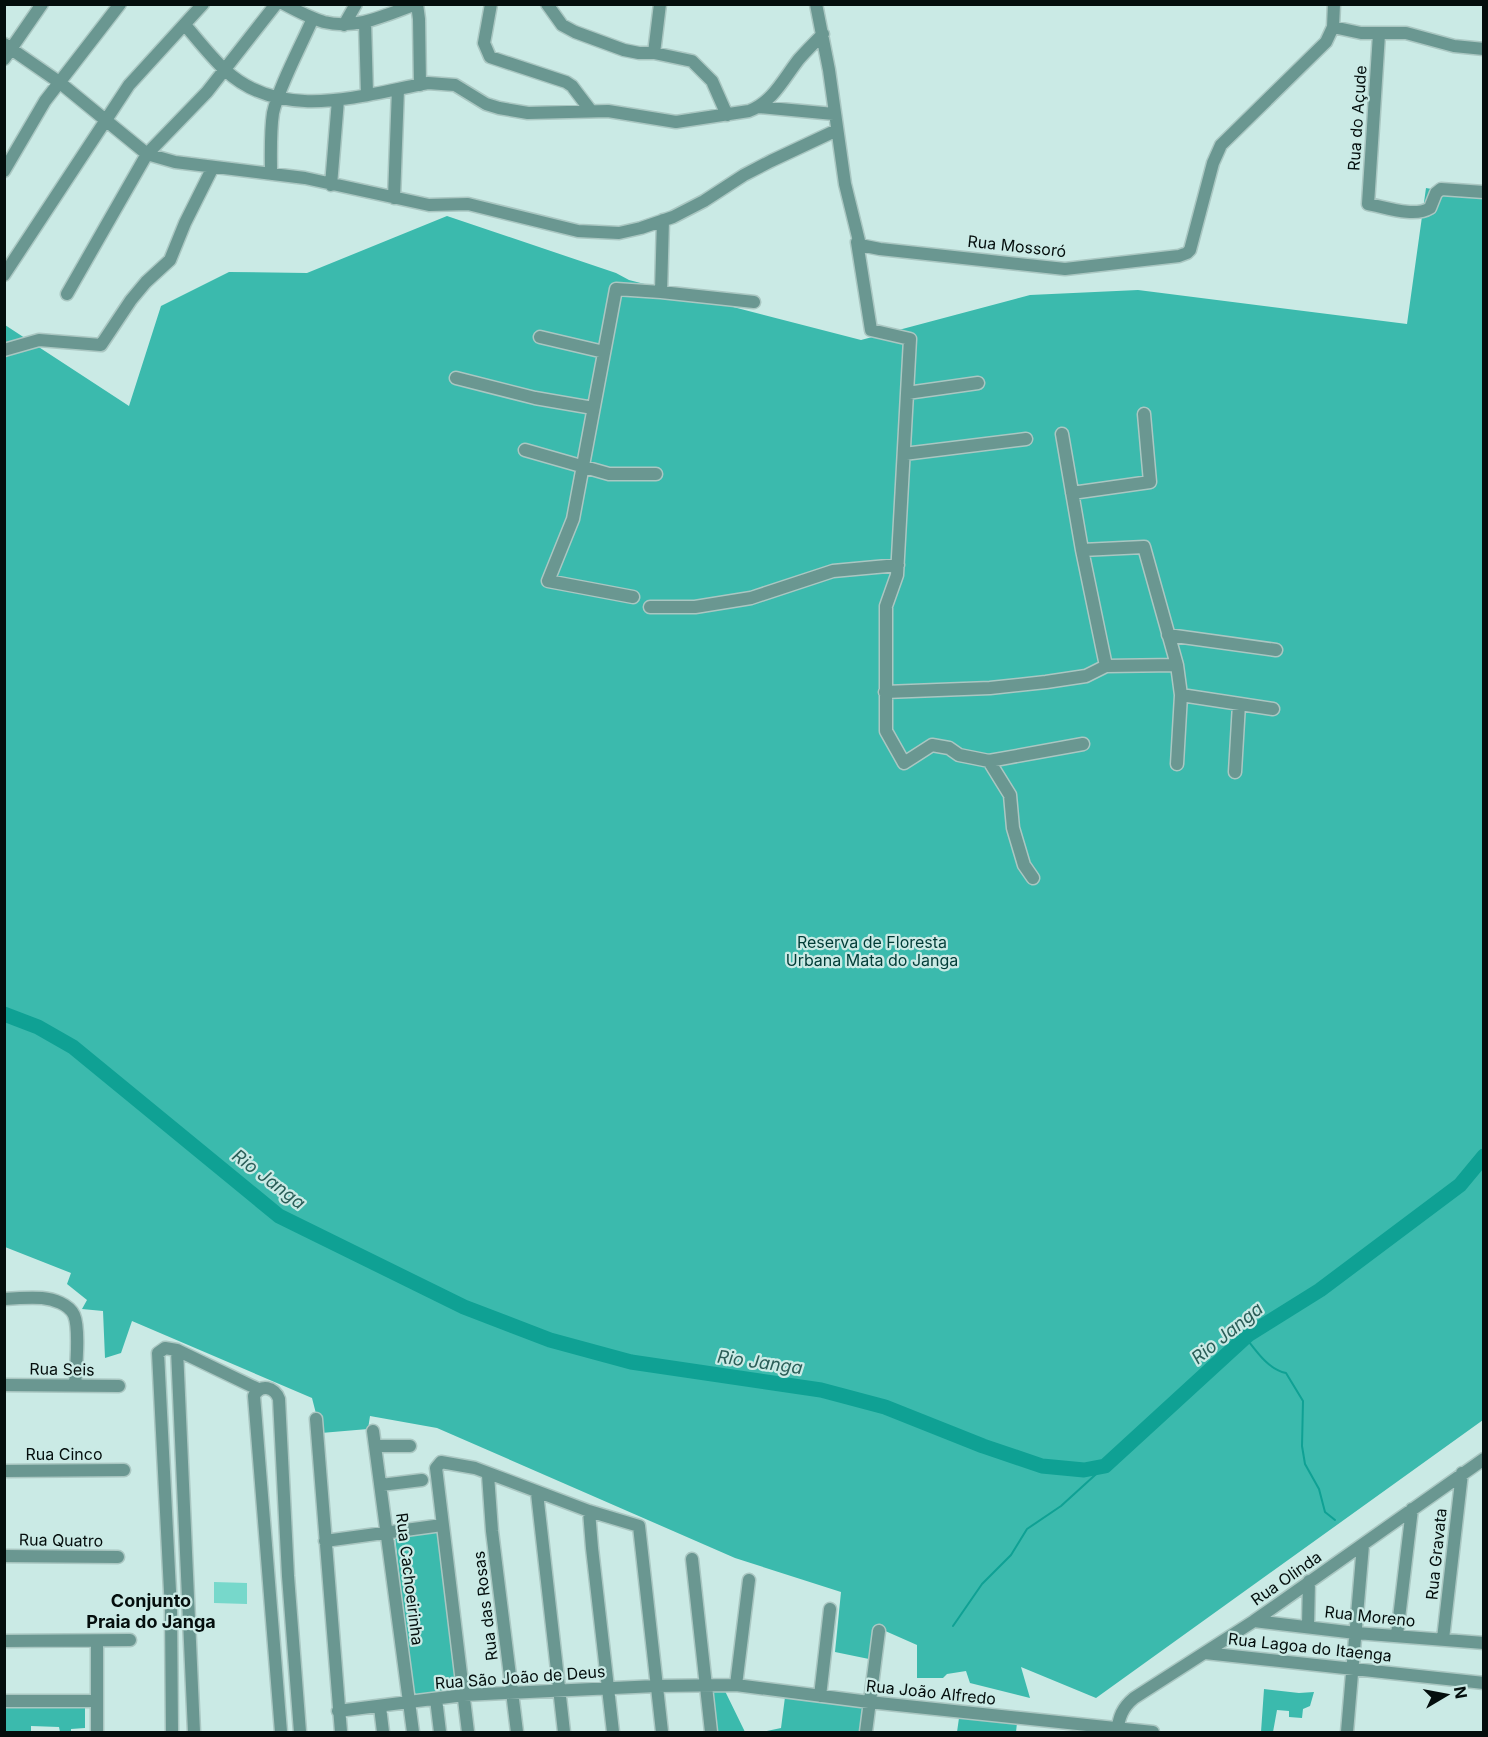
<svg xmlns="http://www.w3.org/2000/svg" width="1488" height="1737" viewBox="0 0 1488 1737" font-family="Inter,sans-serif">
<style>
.green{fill:#77d8cb}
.forest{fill:#3bbaad}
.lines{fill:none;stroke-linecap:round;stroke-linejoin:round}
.stream{stroke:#0fa194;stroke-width:2}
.river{stroke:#0fa194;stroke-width:15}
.minor-casing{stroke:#aac7c2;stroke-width:15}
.minor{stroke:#6a9791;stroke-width:12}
.labels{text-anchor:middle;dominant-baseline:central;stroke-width:4.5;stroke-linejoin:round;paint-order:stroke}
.street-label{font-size:16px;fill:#040e0d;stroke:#caeae5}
.park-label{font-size:16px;fill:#013c37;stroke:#caeae5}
.water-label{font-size:18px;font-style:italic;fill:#2b5e58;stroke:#caeae5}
.neighbourhood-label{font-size:18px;font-weight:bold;fill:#040e0d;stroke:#caeae5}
</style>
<rect width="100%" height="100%" fill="#caeae5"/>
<path class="green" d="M214,1582L247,1583V1604L214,1603Z"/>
<path class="forest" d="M1426,188L1483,198V1420L1096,1698L1021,1667L1030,1698L970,1683L966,1671L947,1674L943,1678H917V1645L874,1626L869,1659L835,1652L841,1592L735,1558L437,1428L370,1416L368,1429L321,1433L312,1398L132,1321L121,1353L105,1358L103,1311L82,1309L87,1300L67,1284L71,1273L5,1247V325L129,406L161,306L229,272L307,273L447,216L616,273L629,280L861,340L1030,295L1138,290L1407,324Z
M439,1528L458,1672L453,1681L452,1690L413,1697L395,1536Z
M709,1689H724L745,1732H714Z
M1264,1689L1299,1693L1314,1692L1310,1706L1303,1709L1302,1718L1289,1717V1711L1277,1710L1273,1732H1261Z
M785,1697L864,1708L859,1732H762L781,1728Z
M5,1705H85V1728L71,1729V1732H60L59,1727L31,1726V1732H5Z
M959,1718L1017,1723L1016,1732H957Z"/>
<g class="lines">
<path class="stream" d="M1246,1338C1257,1352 1268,1369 1286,1373L1303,1401L1302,1446L1305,1464L1319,1489L1325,1512L1335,1520
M953,1626L982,1584L1011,1555L1027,1529L1061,1506L1105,1466"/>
<path class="river" d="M4,1014L38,1027L73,1047L279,1216L464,1307L550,1340L631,1362L821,1390L885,1407L983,1446L1042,1466L1084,1470L1105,1466L1248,1335L1320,1290L1460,1185L1484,1156"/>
<defs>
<path id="minor" d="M284,4C297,11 310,18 324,22C356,30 386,15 416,4
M417,4L419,19L420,85
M491,4L484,43L490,57L566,82L572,86L591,111
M547,4L562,25L575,32L624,50L639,53H654L692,61L712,81L727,115
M816,4L829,70L845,184L860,245L880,249L1065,269L1179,256L1187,253L1190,250L1213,163L1221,145L1326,42L1333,27L1334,4
M365,22L367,94
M185,25C198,40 211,57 225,70C282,123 362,95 428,83L455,85L486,104L499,108L528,113L608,111L676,122L749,111C773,102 784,78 799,59C807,50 815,42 823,34
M344,25L356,4
M1333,27L1361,33H1406L1454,46L1484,49
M1379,34L1368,204C1385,207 1414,218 1430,208L1436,193L1441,189L1484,192
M4,44L59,82L147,154L175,162L305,178L429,205L468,204L578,231L619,233L641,228L673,217L704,201L744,175L771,161L837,130
M654,53L660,4
M4,59L42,4
M759,107L834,114
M4,171L45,101L120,4
M271,174C271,154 270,133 273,113C279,86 301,46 313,18
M331,185L338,100
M394,198L398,89
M857,242L871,330L910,339L897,575L886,606V731L904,763L932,745L949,748L959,755L989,761L1010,795L1013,828L1024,865L1033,878
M4,275L129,85L203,4
M661,292L754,302
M67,294L147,154L207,92L276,4
M540,337L604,352
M4,350L39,340L101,345L131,300L146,282L170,260L185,223L213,167
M456,378L535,398L593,408
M907,393L978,383
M1062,434L1082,550L1106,666
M525,450L609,474H656
M904,454L1026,439
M1072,493L1150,482L1144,414
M1082,550L1144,547L1177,665L1181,695L1273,709
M633,597L548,581L573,519L616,289L661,292L663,220
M650,607H695L751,598L833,571L898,565
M1168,635L1276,650
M885,692L990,688L1046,682L1086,676L1106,666L1177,665
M989,761L1083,744
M1177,764L1181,695
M1235,772L1239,704
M4,1299C17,1298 30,1297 42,1298C53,1299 69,1304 74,1315C80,1329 76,1368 75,1385
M177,1350L194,1732
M4,1385L119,1386
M316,1419L341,1732
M373,1431L413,1732
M375,1446H410
M4,1471L124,1470
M488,1475L492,1531L517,1732
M381,1485L422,1480
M537,1493L564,1732
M589,1511L592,1548L613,1732
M325,1541L442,1525
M4,1556L118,1557
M692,1559L711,1732
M1254,1621L1356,1633L1484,1643
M1308,1626L1309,1581
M1397,1635L1412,1509
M1443,1639L1462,1473
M4,1641L130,1640
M97,1641V1732
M1205,1653L1484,1683
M736,1685L749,1580
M820,1696L830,1609
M436,1699L440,1732
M4,1701H96
M380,1707L383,1732
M338,1711L464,1695L656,1686L736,1685L869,1702L1153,1732
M172,1732L171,1611L158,1353L165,1348L177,1350L258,1389
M281,1732L254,1396C260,1383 275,1387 279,1399L288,1576L300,1732
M468,1732L437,1476L436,1468L441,1462L475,1468L589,1511L639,1526L662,1732
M866,1732L879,1631
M1117,1732C1119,1717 1122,1708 1134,1698L1254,1621L1484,1459
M1347,1732L1363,1545"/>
</defs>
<use href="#minor" class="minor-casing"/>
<use href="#minor" class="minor"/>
</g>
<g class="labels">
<g class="street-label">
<text transform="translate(1357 118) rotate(-86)">Rua do Açude</text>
<text transform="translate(1017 246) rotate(6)">Rua Mossoró</text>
<text transform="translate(62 1369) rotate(1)">Rua Seis</text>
<text x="64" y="1454">Rua Cinco</text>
<text transform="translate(61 1540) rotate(1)">Rua Quatro</text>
<text transform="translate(1436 1554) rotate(-84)">Rua Gravata</text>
<text transform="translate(1286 1578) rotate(-35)">Rua Olinda</text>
<text transform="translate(410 1579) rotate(83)">Rua Cachoeirinha</text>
<text transform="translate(485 1606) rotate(-97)">Rua das Rosas</text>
<text transform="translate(1370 1616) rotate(6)">Rua Moreno</text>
<text transform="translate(1310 1647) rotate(6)">Rua Lagoa do Itaenga</text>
<text transform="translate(520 1677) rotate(-4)">Rua São João de Deus</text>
<text transform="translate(931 1692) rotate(6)">Rua João Alfredo</text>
</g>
<g class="park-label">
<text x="872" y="942">Reserva de Floresta<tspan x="872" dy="18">Urbana Mata do Janga</tspan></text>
</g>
<g class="water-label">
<text transform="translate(269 1179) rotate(37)">Rio Janga</text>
<text transform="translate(1227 1333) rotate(-39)">Rio Janga</text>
<text transform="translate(760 1362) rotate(8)">Rio Janga</text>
</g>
<g class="neighbourhood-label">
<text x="151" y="1600">Conjunto<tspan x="151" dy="21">Praia do Janga</tspan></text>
</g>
</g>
<rect width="1488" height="1737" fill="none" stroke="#040e0d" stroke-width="12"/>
<g transform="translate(1446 1695) rotate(80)" stroke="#caeae5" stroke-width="4.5" paint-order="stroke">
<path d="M0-4.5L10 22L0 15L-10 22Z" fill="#040e0d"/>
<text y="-9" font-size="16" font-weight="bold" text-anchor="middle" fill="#040e0d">N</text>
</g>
</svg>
